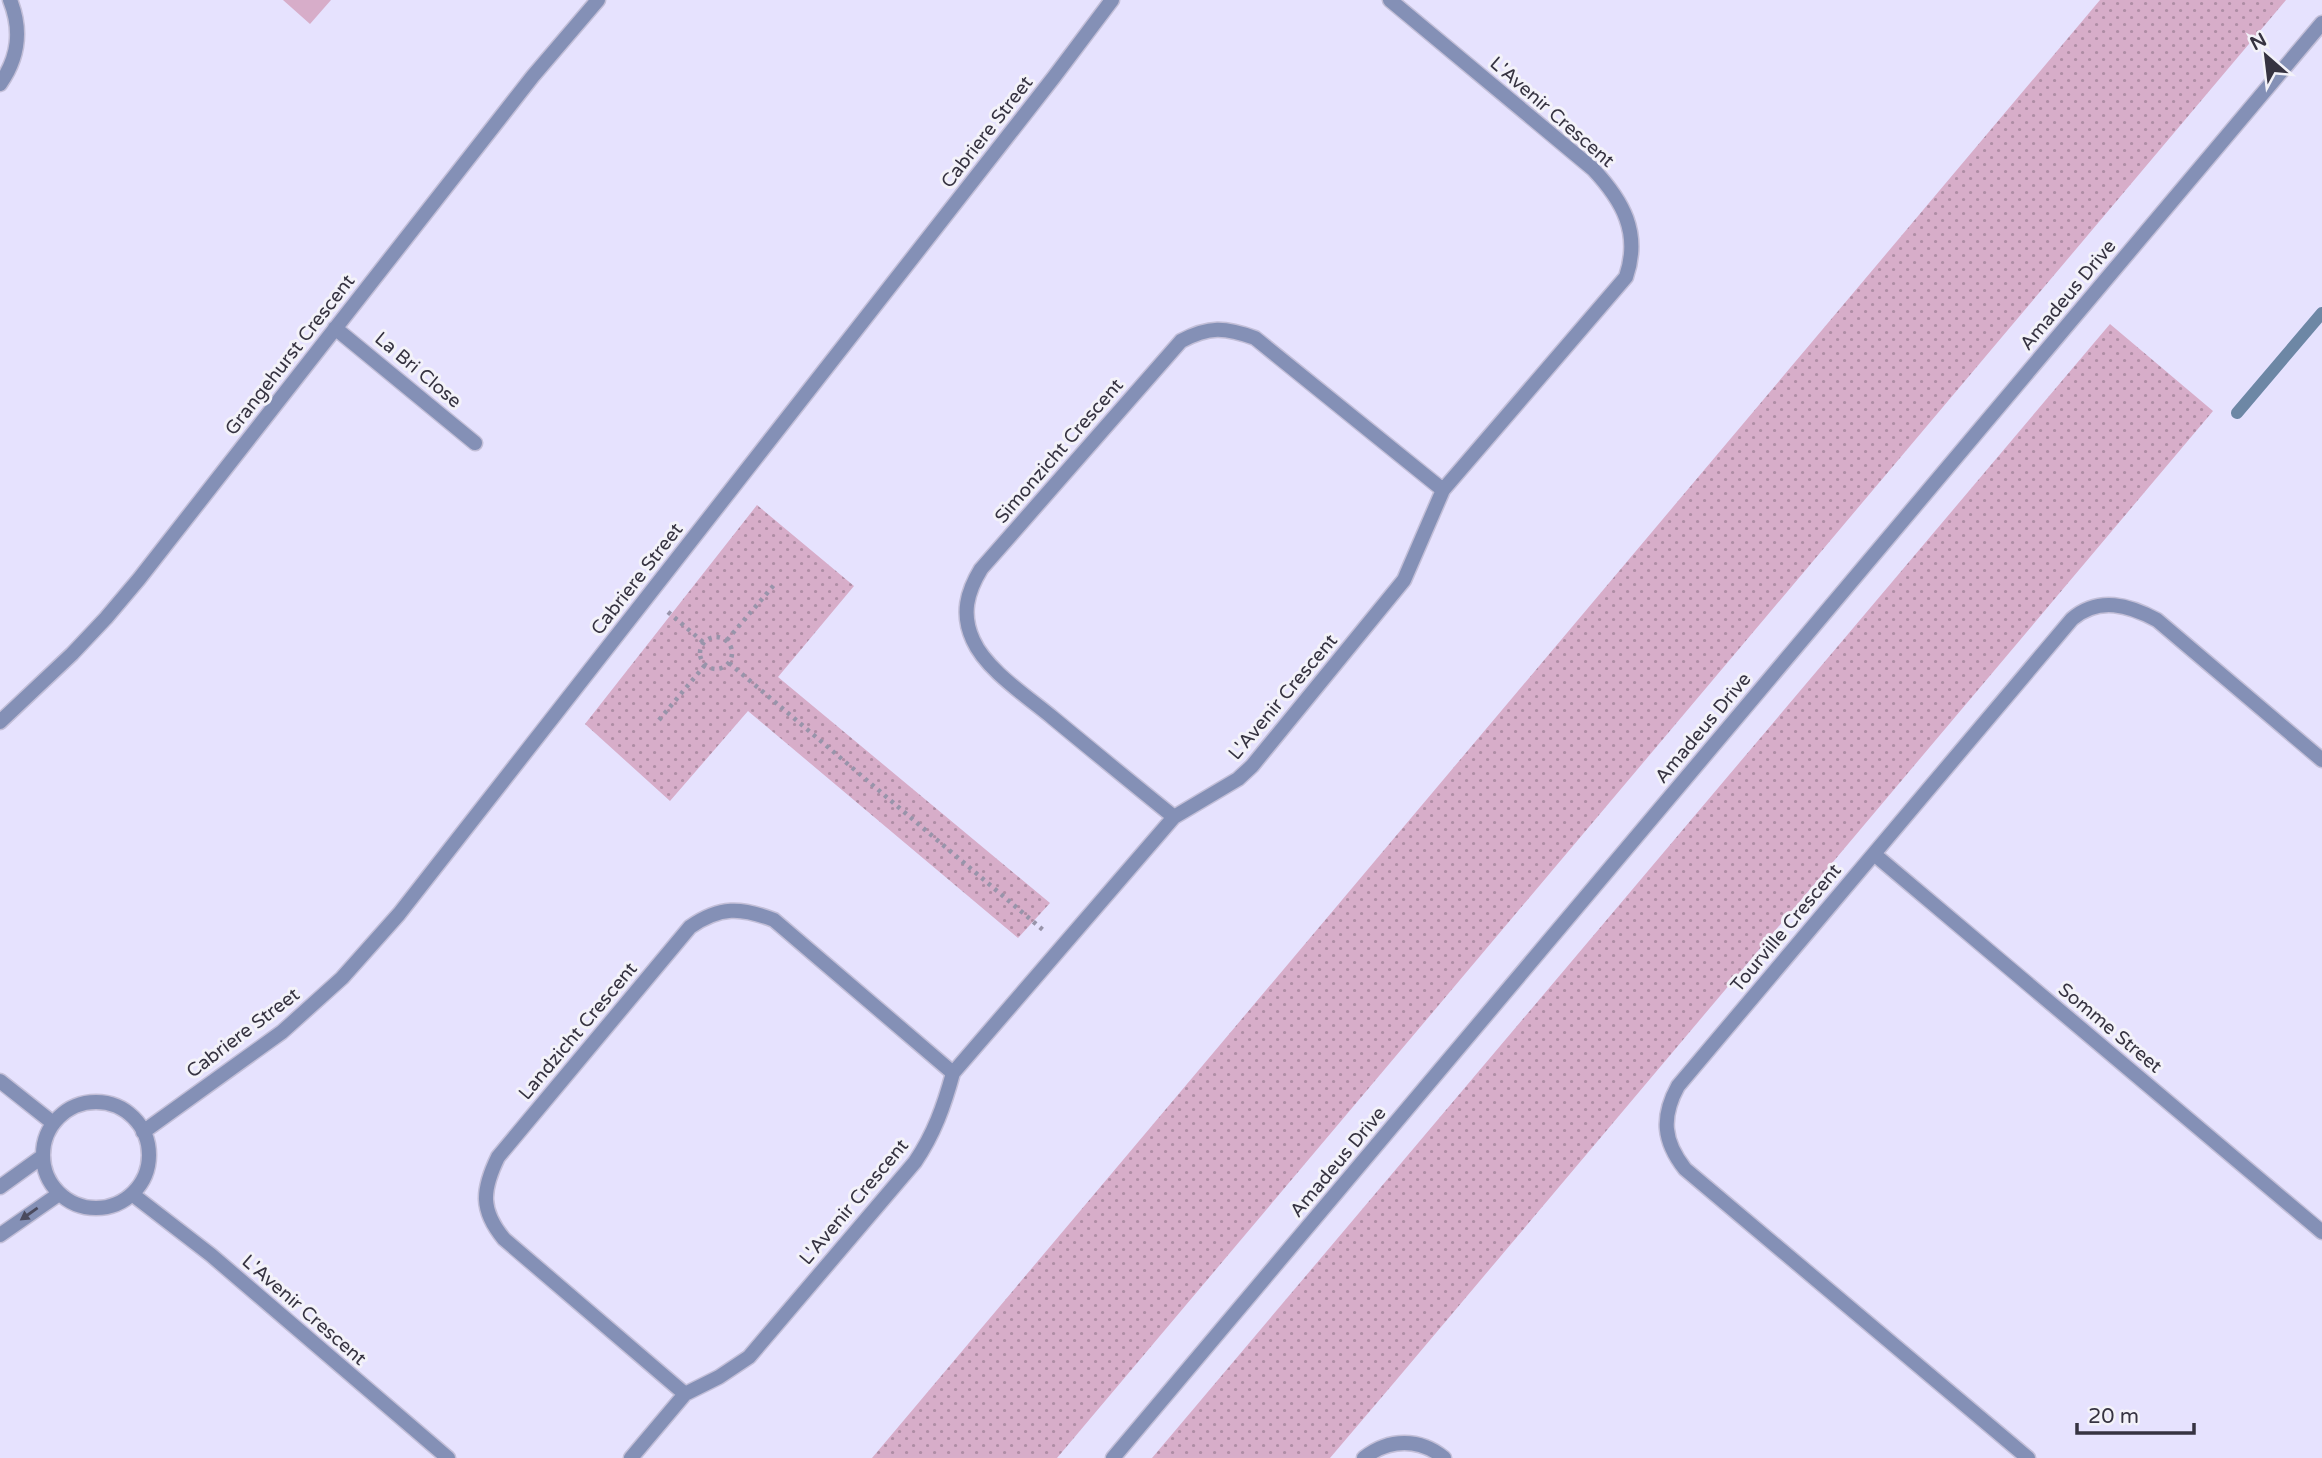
<svg xmlns="http://www.w3.org/2000/svg" width="2322" height="1458" viewBox="0 0 2322 1458" font-family="'Varela Round',sans-serif">
<style>
.grass{fill:url(#grass-dots)}
.park{fill:#d7adc9}
.lines{fill:none;stroke-linecap:round;stroke-linejoin:round}
.stream{stroke:#6d87a5;stroke-width:12}
.minor-casing{stroke:#c3bfd8;stroke-width:17}
.tertiary-casing{stroke:#c3bfd8;stroke-width:17}
.path{stroke:#9894aa;stroke-width:4.5;stroke-dasharray:3.5 5;stroke-linecap:butt}
.minor{stroke:#8490b6;stroke-width:14}
.tertiary{stroke:#8490b6;stroke-width:14}
.oneway{fill:#4a4a5e}
.labels{text-anchor:middle;dominant-baseline:central;stroke-width:6;stroke-linejoin:round;paint-order:stroke}
.street-label{font-size:19px;fill:#363341;stroke:#f3f2f9}
</style>
<defs>
<pattern id="grass-dots" width="8" height="8" patternUnits="userSpaceOnUse" patternTransform="scale(1.75)"><rect width="8" height="8" fill="#d7adc9"/><path d="M2 2h.1M6 6h.1" fill="none" stroke="#af8da5" stroke-width="1.8" stroke-linecap="round"/></pattern>
</defs>
<rect width="100%" height="100%" fill="#e6e2fe"/>
<path class="grass" d="M2100,0H2286L1057,1458H872Z
M2110,324L2213,411L1398,1378L1330,1458H1152Z
M757,505L854,586L778,677L1050,903L1018,938L748,711L670,801L585,724Z"/>
<path class="park" d="M283,0H331L310,24Z"/>
<g class="lines">
<path class="stream" d="M2237,413L2322,313"/>
<defs>
<path id="minor" d="M0,84C19,57 22,30 10,0
M335,328L475,443
M0,722L72,654L106,618L139,579L533,76L598,0
M1174,817C1133,784 1093,751 1053,718C1028,697 986,670 973,640C961,614 967,592 981,569L1181,341C1209,326 1225,327 1255,338L1443,490
M1874,854L2322,1232
M0,1081L53,1123
M43 1155a53 53 0 1 1 106 0a53 53 0 1 1-106 0Z
M143,1132L282,1032L342,978L399,914L1054,77L1112,0
M0,1187L43,1156
M132,1194L211,1255L448,1458
M0,1235L59,1194
M685,1394L504,1239C480,1210 482,1190 498,1157L690,927C720,906 741,907 774,920L953,1073
M631,1458L685,1394L719,1377L749,1357L915,1162C934,1134 944,1106 953,1073L1174,817L1238,779L1252,766L1404,580L1443,490L1626,277C1641,233 1623,201 1593,169L1390,0
M1364,1458C1389,1438 1420,1438 1444,1458
M2028,1458L1685,1169C1663,1141 1661,1117 1678,1086L2072,619C2099,596 2129,605 2157,620L2322,760"/>
<path id="tertiary" d="M1113,1458L2322,23"/>
</defs>
<use href="#minor" class="minor-casing"/>
<use href="#tertiary" class="tertiary-casing"/>
<path class="path" d="M668,612L703,642
M700 653a16 16 0 1 1 32 0a16 16 0 1 1-32 0Z
M727,640L774,585
M729,663L1043,930
M659,720L705,665"/>
<use href="#minor" class="minor"/>
<use href="#tertiary" class="tertiary"/>
</g>
<defs><path id="oneway-solid" d="M-6-.8H1V-3.2L6.5 0L1 3.2V.8H-6Z" transform="scale(1.75)"/></defs>
<use class="oneway" href="#oneway-solid" transform="translate(29 1214) rotate(145)"/>
<g class="labels">
<g class="street-label">
<text transform="translate(1552 112) rotate(41)">L'Avenir Crescent</text>
<text transform="translate(987 132) rotate(-52)">Cabriere Street</text>
<text transform="translate(2068 295) rotate(-50)">Amadeus Drive</text>
<text transform="translate(290 355) rotate(-52)">Grangehurst Crescent</text>
<text transform="translate(418 370) rotate(40)">La Bri Close</text>
<text transform="translate(1059 451) rotate(-49)">Simonzicht Crescent</text>
<text transform="translate(637 579) rotate(-52)">Cabriere Street</text>
<text transform="translate(1283 697) rotate(-50)">L'Avenir Crescent</text>
<text transform="translate(1703 728) rotate(-50)">Amadeus Drive</text>
<text transform="translate(1786 928) rotate(-50)">Tourville Crescent</text>
<text transform="translate(2110 1028) rotate(40)">Somme Street</text>
<text transform="translate(578 1031) rotate(-50)">Landzicht Crescent</text>
<text transform="translate(243 1033) rotate(-37)">Cabriere Street</text>
<text transform="translate(1338 1162) rotate(-50)">Amadeus Drive</text>
<text transform="translate(854 1202) rotate(-50)">L'Avenir Crescent</text>
<text transform="translate(304 1310) rotate(41)">L'Avenir Crescent</text>
</g>
</g>
<g transform="translate(2266 56) rotate(332)" stroke="#f3f2f9" stroke-width="5" paint-order="stroke">
<path d="M0-5L12 26L0 18L-12 26Z" fill="#363341"/>
<text y="-10" font-size="19" font-weight="bold" text-anchor="middle" fill="#363341">N</text>
</g>
<path d="M2077 1423v10h117v-10" fill="none" stroke="#363341" stroke-width="3.5"/>
<text x="2088" y="1423" font-size="21" fill="#363341" stroke="#f3f2f9" stroke-width="5" paint-order="stroke">20 m</text>
</svg>
